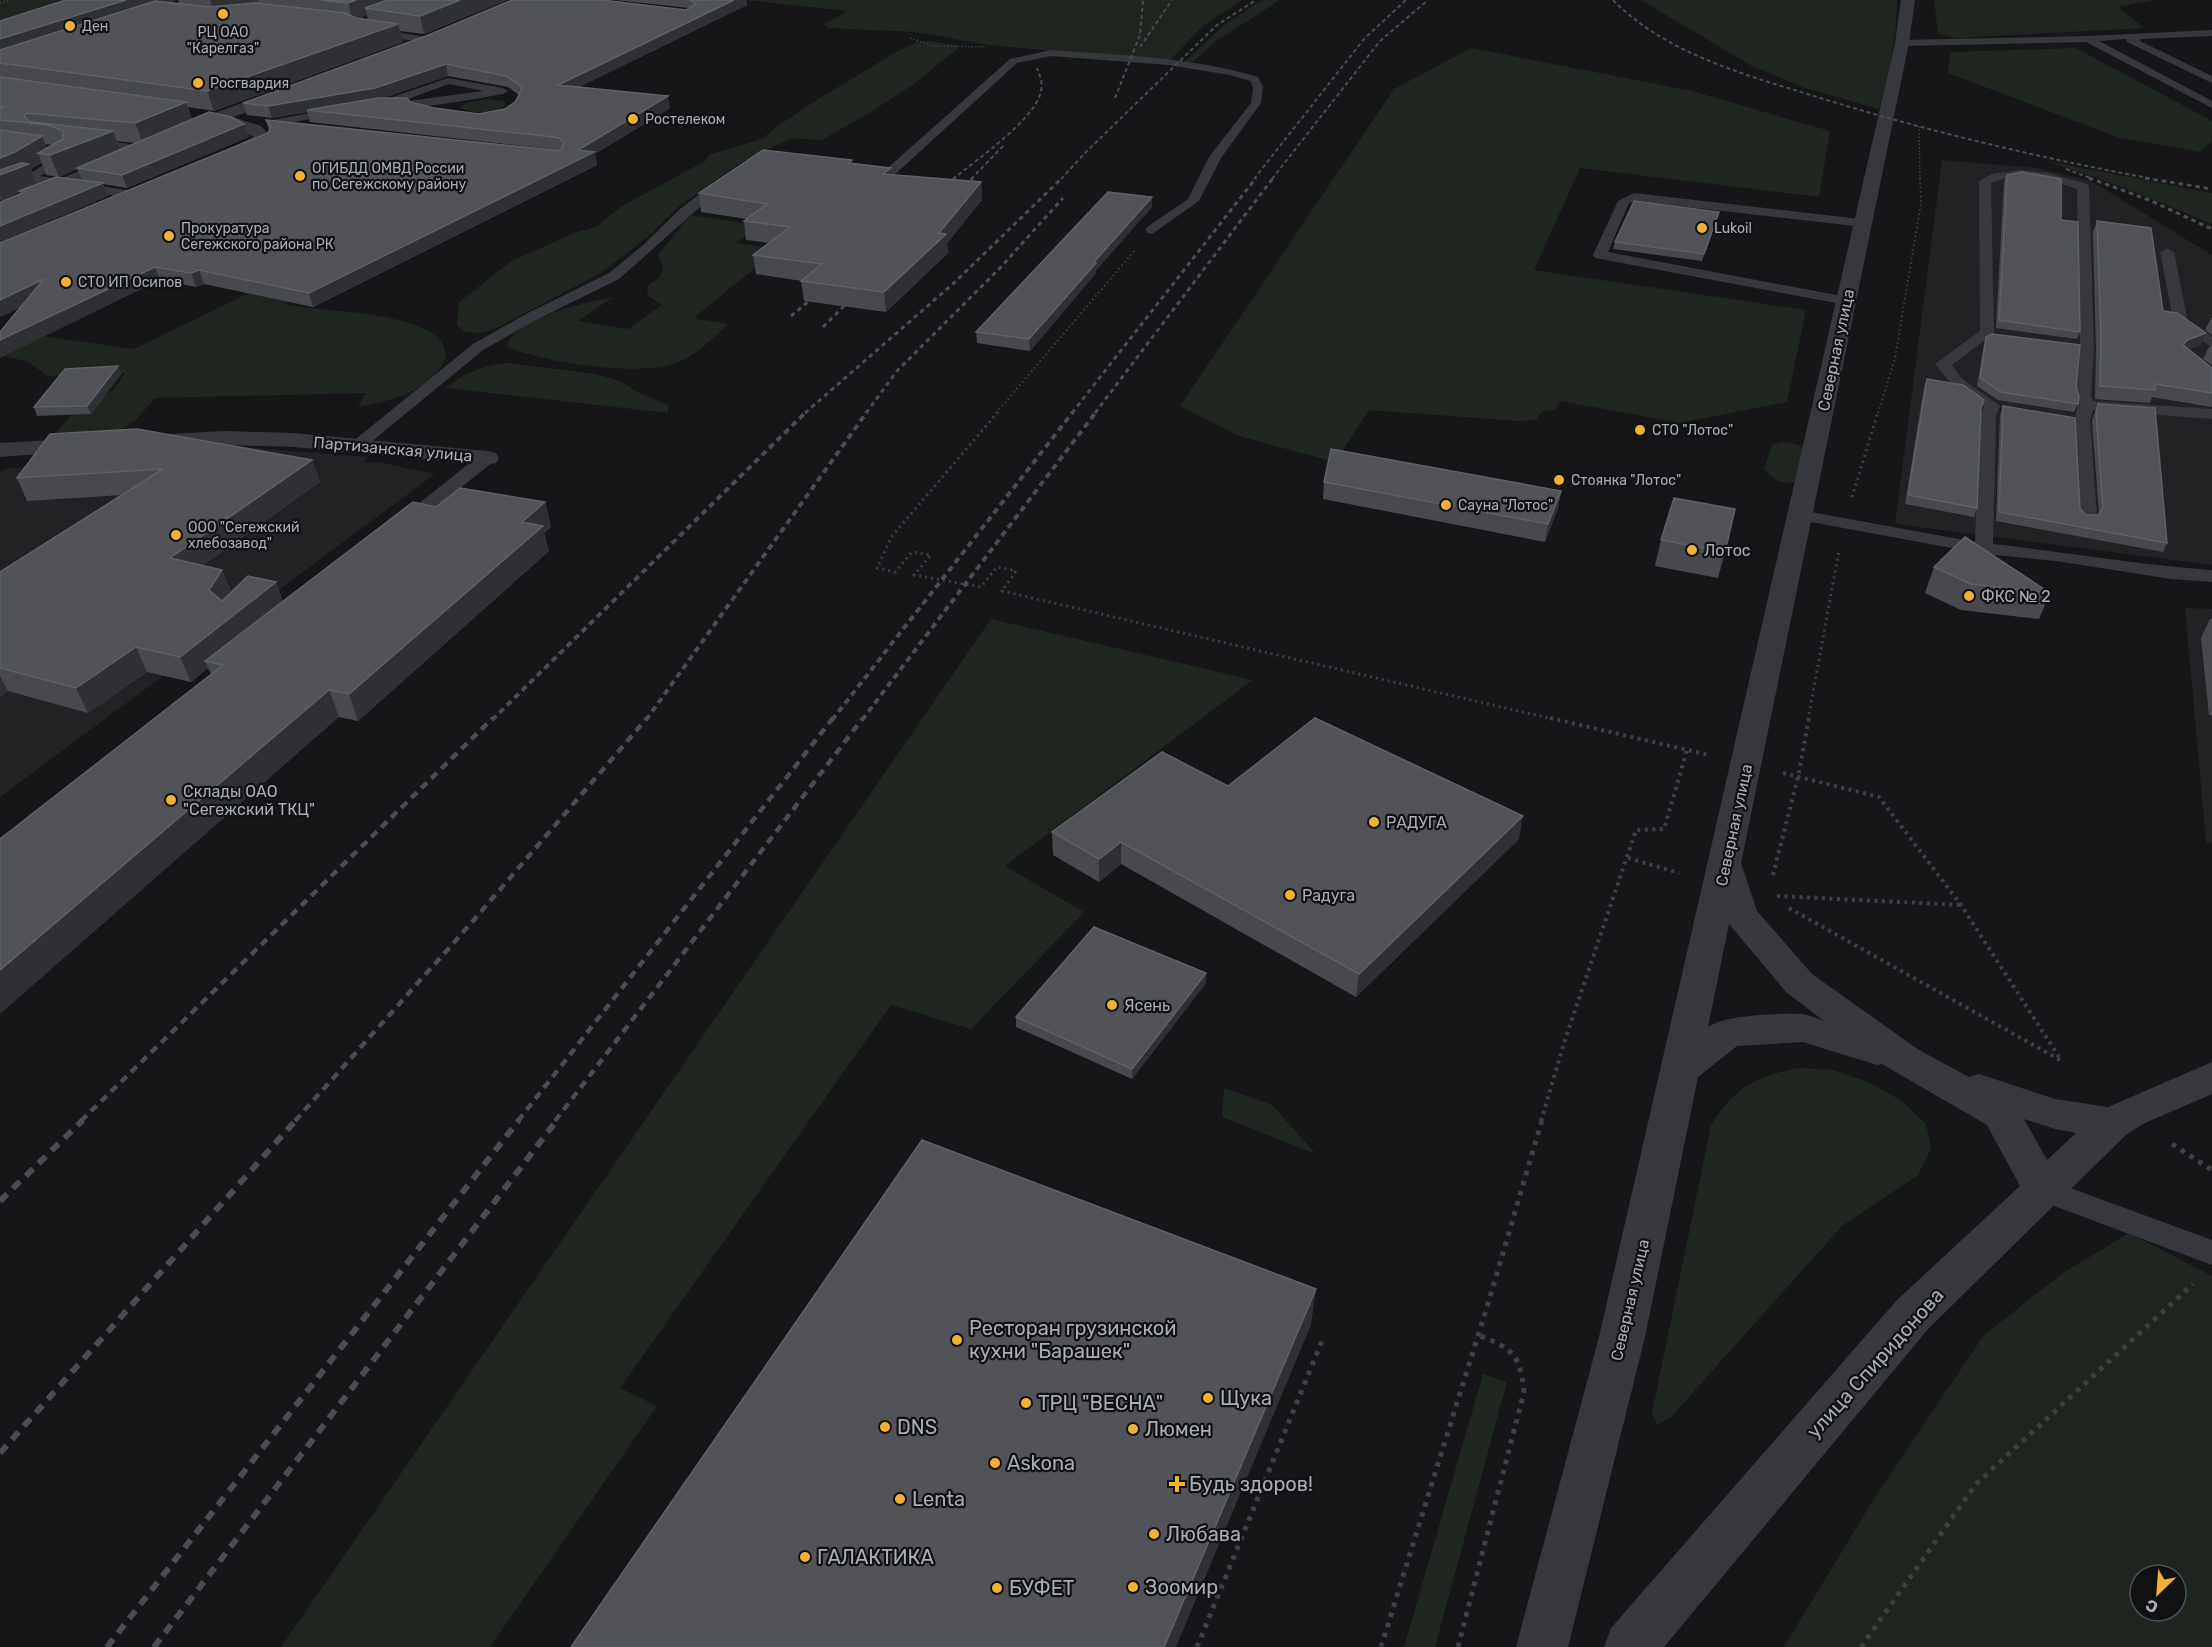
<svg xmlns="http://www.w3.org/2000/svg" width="2212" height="1647" viewBox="0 0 2212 1647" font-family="Rubik,sans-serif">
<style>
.built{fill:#222225}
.green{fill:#1e261f;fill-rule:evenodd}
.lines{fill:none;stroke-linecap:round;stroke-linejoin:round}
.path-far4{stroke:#3d3f44;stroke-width:1.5;stroke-dasharray:1.5 2;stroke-linecap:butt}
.path-far3{stroke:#3d3f44;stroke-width:2;stroke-dasharray:1.5 3;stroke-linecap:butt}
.path-far2{stroke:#3d3f44;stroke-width:3;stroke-dasharray:2 4;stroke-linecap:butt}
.path-far1{stroke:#3d3f44;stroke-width:4;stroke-dasharray:3 4.5;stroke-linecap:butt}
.path{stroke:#3d3f44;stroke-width:5;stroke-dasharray:4.5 6;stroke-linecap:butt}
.service{fill:#37383d;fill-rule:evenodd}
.minor{fill:#37383d;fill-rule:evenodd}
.tertiary{fill:#37383d;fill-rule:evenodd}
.rail-far4{stroke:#4a4c52;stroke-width:2;stroke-dasharray:4 3;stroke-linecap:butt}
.rail-far3{stroke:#4a4c52;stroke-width:3;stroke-dasharray:4.5 4;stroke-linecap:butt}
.rail-far2{stroke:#4a4c52;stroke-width:4;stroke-dasharray:6 4.5;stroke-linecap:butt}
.rail-far1{stroke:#4a4c52;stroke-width:4.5;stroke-dasharray:8 6;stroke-linecap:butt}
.rail{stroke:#4a4c52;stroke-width:6;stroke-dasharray:10 8;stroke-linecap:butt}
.wall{fill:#47494d;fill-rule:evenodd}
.shaded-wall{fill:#2f3033}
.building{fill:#525359;stroke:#5f6168;stroke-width:1.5}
.poi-dot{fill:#f2b134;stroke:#111113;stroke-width:2}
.labels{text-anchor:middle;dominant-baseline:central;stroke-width:4.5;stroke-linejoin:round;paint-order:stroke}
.far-poi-label{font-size:14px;fill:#a8adb8;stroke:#111113;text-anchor:start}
.street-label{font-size:16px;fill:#a8adb8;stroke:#111113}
.poi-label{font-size:16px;fill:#a8adb8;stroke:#111113;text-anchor:start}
.near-poi-label{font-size:20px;fill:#a8adb8;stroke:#111113;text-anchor:start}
.near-street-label{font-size:20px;fill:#a8adb8;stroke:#111113}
</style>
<rect width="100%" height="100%" fill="#161618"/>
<path class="built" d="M1942,160L2036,168L2091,181L2212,255V565L1895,524Z
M214,445L368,457L363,463L378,462L435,474L0,797V474L5,469Z
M2185,608L2212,609V843L2206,842Z"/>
<path class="green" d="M0,0H92L0,29Z
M745,0H1242L1204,25L1168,62L989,45L915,32L828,28L824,24L848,11Z
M1262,0H1280L1216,41L1187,67L1180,66L1223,26Z
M1641,0H1897C1897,38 1889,73 1879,109L1808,89L1752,66Z
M1934,0H2156L2118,7L2144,28L1957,38L1938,34Z
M928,41L957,45V49L914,84L863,117L821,140L791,138L738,164L678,207L651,234L601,273L493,330L480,333L465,332L457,325L459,302L512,261L574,233L596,227L622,206L707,160V157L711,154L762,139L776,127L820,98L898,51L917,42Z
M1471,48L1692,91L1830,131L1819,197L1580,168L1534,270L1806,310L1787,402L1680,423L1560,401L1556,410L1542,411L1537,420L1518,421L1369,410L1335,462L1239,436L1180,406L1394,89Z
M2076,48L2212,121V141L2200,152L2120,138L1948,73L1950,52Z
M487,99L503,101L506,105C493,118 475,113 460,108L466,103Z
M2046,161L2212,193V224L2120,186Z
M690,215L760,225L736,243L778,249L695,317L697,319L728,324C715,337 698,353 681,361C646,379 541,362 506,346C517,316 585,303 613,297L578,321L628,329L662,305L648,296L647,286L660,277L663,266L658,255Z
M419,236L283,304C320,312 422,311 442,343C444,347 445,352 446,356C443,361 441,369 437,373C418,394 384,403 358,407L366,393L155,398L135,421L118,432L54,435L77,409L113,390L125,373L47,376L29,362L0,355V330L134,349L249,293Z
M507,363L596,374L620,381L641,394L669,405L668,413L446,388C465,372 482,366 507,363Z
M1783,442L1799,445L1806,452L1801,480C1785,486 1775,482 1764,469L1772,445Z
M991,619L1253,680L1005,866L1084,912L971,1029L891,1005L620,1388L657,1406L490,1647H281Z
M1799,1068L1833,1070L1868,1082L1902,1101L1926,1124L1931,1149L1918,1175L1842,1226L1671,1417L1657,1425L1652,1413L1711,1125C1734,1087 1757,1076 1799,1068Z
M1224,1088L1272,1105L1316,1154L1222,1117Z
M2129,1233L2212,1276V1647H1784L1875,1497L1984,1335L2063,1273ZM2140,1575H2176V1611H2140Z
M1483,1374L1507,1382L1435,1647H1404Z"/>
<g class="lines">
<path class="path-far4" d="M0,3L10,0
M910,38L934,46L986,47
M1919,126L1920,179"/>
<path class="path-far3" d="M996,413L1136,249
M1878,413L1895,358L1921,203L1920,178"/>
<path class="path-far2" d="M998,412L892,536L877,568L895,572L912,552L931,555L914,575L981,587L997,567L1016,571L1002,591L1557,720
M1852,497L1878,412
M1808,720L1839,550"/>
<path class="path-far1" d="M1550,718L1709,755
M1783,773L1879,797L1961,905L2061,1060
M1628,858L1679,873
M1773,875L1798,777L1809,718
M1777,896L1961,905
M1789,908L2060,1060
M1541,1121L1565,1040L1636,830L1664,829L1687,750"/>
<path class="path" d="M2172,1144L2212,1170
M1197,1647L1324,1336
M1381,1647L1490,1297L1542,1120
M1458,1647L1524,1392C1520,1354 1513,1349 1478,1335
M1861,1647L1976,1484L2193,1284"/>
<path class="service" d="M372,29L428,37L433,40L428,43L369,34L367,32Z
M2212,30V36L2141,39L2140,41L2212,76V83L2127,42L2126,39L2099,41L2212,101V108L2086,42L1902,46L1897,43L1902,40L2088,36Z
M1051,50C1120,55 1191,57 1258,77L1263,87L1261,103L1221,158L1199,201L1152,234L1147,233L1146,230L1147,227L1188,199L1209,157L1251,103L1253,87L1250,81L1230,75L1168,65L1051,56L1017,63L890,179H882V173L1010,59Z
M448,78L503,88L508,91L503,94C481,98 379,117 366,106ZM449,84L483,91L400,102Z
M338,108L342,109V113L272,126L266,123L272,120Z
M88,139L146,146L152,149L146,152L84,144V140Z
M0,141L57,148L70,154V158L40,176L59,179L105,161H113V167L75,182L132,191L138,195L132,199L62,187L0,211V203L46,184L25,181L23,178L57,156L0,147Z
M2020,170L2047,173L2087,184L2089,187L2094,348L2091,394L2093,401L2212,409V419L2093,410L2090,421L2097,517L2094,521H2082L2079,517L2074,421L2078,405L2075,394L2080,348L2077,189C2050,180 2019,171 1991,183L1994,333L1952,365L1962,379L2000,406L1996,416L1993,544C2066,552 2139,565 2212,570V582L2171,579L2056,561L1984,554L1800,520L1794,519L1791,515L1794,511L1800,510L1975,542L1980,416L1984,407L1952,385L1935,364L1980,331L1979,181L1992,174Z
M723,176L729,180L727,183L619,279L536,320L483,350L364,448H352L350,445L352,442L473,344L526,314L609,273L642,246L680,209Z
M1634,193L1868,220L1869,223L1863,227L1635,201L1629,203L1608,252L1847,297L1854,301L1847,305L1595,258L1593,255L1618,201Z
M2167,248L2174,252L2188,322L2212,337V347L2174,324L2160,252Z
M487,453L495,458L493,462L410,528H398L395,524L398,520L481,454Z
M2043,1178L2212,1240V1265L2033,1198L2029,1190L2033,1182Z"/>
<path class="minor" d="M286,87L292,89L294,92L292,95L233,117L261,126L273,139L271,143L236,159H224L221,155L224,151L254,137L236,128L209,121L207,118L209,115Z
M225,431L293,433L487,451L496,453L499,458L496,463L487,465L293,447L225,445L151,449L143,447L139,442L143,437L151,435Z
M84,438L93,440L96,445L93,450L0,457V443Z"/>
<path class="tertiary" d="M1901,0H1915L1909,43L1741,863L1757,911L1812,974L1919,1050L1969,1077L1979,1074L2055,1099L2108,1107L2212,1062V1094L2145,1123L2127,1134L1929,1328L1664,1647H1604L1611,1628L1897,1300L2020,1186L1987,1125L1882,1064L1877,1065L1803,1042L1737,1046L1698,1077L1645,1337L1568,1647H1516L1599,1337L1895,43ZM1729,924L1786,992L1824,1021C1817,1018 1809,1015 1801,1014C1780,1013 1724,1015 1708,1027ZM2024,1119L2055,1129L2076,1133L2047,1160Z"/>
<path class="rail-far4" d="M1613,0C1666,54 1746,75 1817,97C1927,131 2040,158 2153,179
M1140,47L1172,0
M1115,98L1140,35L1143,0
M2066,169L2093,179
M953,179C976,160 1036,119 1041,91C1043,82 1040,76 1037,68
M971,179L1005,144
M1061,179L1086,152L1217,25L1256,0
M1254,179L1364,39L1406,0
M1272,179L1380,41L1428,0"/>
<path class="rail-far3" d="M2089,178L2149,200L2212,229
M2145,178L2212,189
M940,190L955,178
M959,192L973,178
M791,316L821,291
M823,327L855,295
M805,413L955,282L1062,178
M866,413L897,371L1000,268L1063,198
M1072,413L1256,178
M1095,413L1273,178"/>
<path class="rail-far2" d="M492,720L806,412
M646,720L867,412
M832,720L1073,412
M862,720L1096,412"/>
<path class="rail-far1" d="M81,1121L493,718
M295,1121L473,921L647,718
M518,1121L833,718
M555,1121L863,718"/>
<path class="rail" d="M0,1201L83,1120
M0,1453L296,1120
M107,1647L519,1120
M154,1647L557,1120"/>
</g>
<path class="wall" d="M178,0H507L424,34L400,31L403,42L214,111L188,107L192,119L244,124L249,137L127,188L103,184L108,196L0,242V202L20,194V192L2,200L0,199V21L170,3L179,4ZM367,15L368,20L359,18ZM117,141L135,143L120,149ZM45,144L52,145L47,148ZM42,163L46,175L59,177L77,169L82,180L37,184L31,169Z
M615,0H746L747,5L579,87L670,108L595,154L597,165L313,307L204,284L196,287L160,280L21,307L0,317V243L268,133L269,131L266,120L560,150L310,122L307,112L272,118L247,115L243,103L686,10L689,8ZM448,76L508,87L519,95L515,102L505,109L479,114L434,108L410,102L383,98Z
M853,163L891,175L981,182L982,200L947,243L948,253L886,312L804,301L801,281H802L756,274L753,255L769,243L746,240L744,221L747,219L701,212L699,193Z
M2007,175L2061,220L2080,332L2077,339L1996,328L2004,181Z
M1152,197V207L1096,270V273L1030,351L977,343L976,332Z
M1717,219L1702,261L1613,249L1615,242Z
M2097,221L2163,311L2201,345L2189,349L2212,368V407L2152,397L2150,403L2095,399L2096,348L2093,232Z
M2211,318H2212V335L2205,330Z
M1986,337L2078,404L2074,412L1998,400L1977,386L1984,345Z
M2212,345V365L2203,359L2209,347Z
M118,366L121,374L91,414L37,416L34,407Z
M1927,379L1981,409L1977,508L1974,517L1905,504L1924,387Z
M2098,404L2167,543L2163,552L1996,521L2000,415L2003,406L2086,515H2098L2099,513L2092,421Z
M312,460L320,482L203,565L222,570L231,592L276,582L283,602L436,507L545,502L551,527L544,533L549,551L358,721L339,717L211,674L208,668L191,682L147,672L88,713L8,691L0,697V572L122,495L27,501L17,478Z
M1324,482L1561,491L1558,508L1545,542L1323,499Z
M1661,540L1725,552L1718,578L1655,566Z
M1934,567L2050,593L2039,619L1961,610L1925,593Z
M2210,619H2212V715H2209L2201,638Z
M1228,786L1519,839L1356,997L1121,864L1099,882L1053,855L1052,832Z
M1206,973V983L1132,1079L1016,1027V1017Z"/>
<path class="shaded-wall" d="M126,0H176L156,10L0,61V39Z
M210,0H257L260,11L215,15Z
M356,0H388L365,8L367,15L353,21L348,3Z
M460,0H507L424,34L420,16Z
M734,0H746L747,5L560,96L558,85Z
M398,24L403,42L214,111L207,91Z
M446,64L448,76L378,100L307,110V112L272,118L268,106Z
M668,96L670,108L595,154L597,165L313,307L309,293L578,150Z
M186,102L193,122L143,144L135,123Z
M244,124L249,137L127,188L122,175Z
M113,131L121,152L77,168V169L59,177L50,155Z
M42,136L50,155L38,153L42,163L31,169L37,185L19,191L20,192L2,200L0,195V158Z
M891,168L892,185L883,174Z
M981,182L982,200L947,243L948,253L886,312L884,292L939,233Z
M103,183L108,196L0,242V226Z
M1152,197V207L1096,270V273L1030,351L1029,339L1094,262Z
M1719,212L1717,219L1702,261L1704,254Z
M155,267L160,280L0,358V340Z
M199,270L204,284L196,287L191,273Z
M44,279L50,293L0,317V300Z
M2206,333L2201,345L2181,352L2183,345L2187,340Z
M118,366L121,374L91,414L87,406Z
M312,460L320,482L180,581L170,558Z
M1561,491L1558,508L1545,542L1548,524Z
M545,502L551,527L544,533L549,551L358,721L349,694L522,522Z
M222,570L232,594L218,614L209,590Z
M276,582L285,607L205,661L208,668L191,682L180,657Z
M136,647L147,672L88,713L76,688Z
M0,676L8,691L0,697Z
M329,690L339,717L0,1014V970Z
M1523,816L1519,839L1356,997L1359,974Z
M1121,842V864L1099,882V859Z
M1206,973V983L1132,1079V1069Z
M1316,1289L1311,1325L1176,1647H1164Z"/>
<path class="building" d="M66,0H126L0,39V21Z
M321,0H356L348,3Z
M387,0H460L420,16L365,8Z
M512,0H602L686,10L696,4L690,0H734L558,85L668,96L578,150L594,152L309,293L199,270L191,273L155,267L0,340V332L44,279L0,300V243L268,133L271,127L266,120L560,151L564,143L560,138L554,137L307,110L378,98H407L410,102L434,108L479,114L505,109L515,102L519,95L522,87L506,76L446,64L375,88L268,106L243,103L431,34Z
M155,1L209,7L255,3L345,13L356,18L398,24L207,91L0,63V50Z
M0,77L186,102L135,123L26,113L24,117L31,122L113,131L50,155L38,153L63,139V131L49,125L0,120V108L4,107L0,106Z
M209,112L231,117L244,124L122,175L77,168Z
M0,130L42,136L15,152L0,158Z
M763,150L852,160L849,163L891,168L883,174L981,182L939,233L946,234L884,292L801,281L822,264L753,255L790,227L744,221L767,204L699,193Z
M21,163L29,164L0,175V170Z
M2022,172L2061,179V220L2078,222L2080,332L1999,320L2007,175Z
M56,177L103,183L0,226V202L25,192L19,191Z
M1108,192L1152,197L1094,262L1096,263L1029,339L976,332Z
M1634,201L1719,212L1704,254L1615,242Z
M2097,221L2151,228L2163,311L2177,313L2206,333L2187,340L2183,345L2212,368V393L2155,384V390L2100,386L2101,336Z
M1992,334L2080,345L2076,386L2079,397L2078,404L2001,392L1980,378L1986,337Z
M118,366L87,406L34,407L65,369Z
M1927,379L1963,385L1984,400L1981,408L1977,508L1908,495Z
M2098,404L2155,408L2167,543L1999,512L2003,406L2075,418L2080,509L2086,515H2098L2103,508L2096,413Z
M137,429L312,460L170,558L222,570L209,590L222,601L248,576L276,582L180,657L136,647L76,688L0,668V572L163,469L17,478L50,434Z
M1331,449L1561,491L1548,524L1324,482Z
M460,488L545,502L522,522L543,526L349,694L329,690L0,970V839L223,665L205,661L413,502L436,507Z
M1674,498L1735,509L1725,552L1661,540Z
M1965,537L2050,593L1971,584L1934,567Z
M1315,718L1523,816L1359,974L1121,842L1099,859L1052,832L1162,752L1228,786Z
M1094,927L1206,973L1132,1069L1016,1017Z
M922,1140L1316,1289L1164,1647H571Z"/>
<g class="poi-dot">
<circle cx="223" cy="14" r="6"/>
<circle cx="70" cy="26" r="6"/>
<circle cx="198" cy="83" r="6"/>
<circle cx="633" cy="119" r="6"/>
<circle cx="300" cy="176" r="6"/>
<circle cx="1702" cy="228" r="6"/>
<circle cx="169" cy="236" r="6"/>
<circle cx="66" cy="282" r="6"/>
<circle cx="1640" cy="430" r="6"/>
<circle cx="1559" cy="480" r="6"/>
<circle cx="1446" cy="505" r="6"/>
<circle cx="176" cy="535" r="6"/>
<circle cx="1692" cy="550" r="6"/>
<circle cx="1969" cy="596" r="6"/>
<circle cx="171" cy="800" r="6"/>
<circle cx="1374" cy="822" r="6"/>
<circle cx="1290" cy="895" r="6"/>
<circle cx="1112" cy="1005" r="6"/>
<circle cx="957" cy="1340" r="6"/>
<circle cx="1208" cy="1398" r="6"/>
<circle cx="1026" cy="1403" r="6"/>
<circle cx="885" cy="1427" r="6"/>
<circle cx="1133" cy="1429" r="6"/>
<circle cx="995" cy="1463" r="6"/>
<path d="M1174 1475h6v6h6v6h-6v6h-6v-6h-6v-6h6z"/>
<circle cx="900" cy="1499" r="6"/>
<circle cx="1154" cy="1534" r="6"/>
<circle cx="805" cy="1557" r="6"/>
<circle cx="1133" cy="1587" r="6"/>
<circle cx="997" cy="1588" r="6"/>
</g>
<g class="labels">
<g class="far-poi-label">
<text x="82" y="26">Ден</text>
<text x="223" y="32" text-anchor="middle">РЦ ОАО<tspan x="223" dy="16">"Карелгаз"</tspan></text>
<text x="210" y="83">Росгвардия</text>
<text x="645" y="119">Ростелеком</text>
<text x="312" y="168">ОГИБДД ОМВД России<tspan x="312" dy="16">по Сегежскому району</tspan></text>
<text x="181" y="228">Прокуратура<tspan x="181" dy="16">Сегежского района РК</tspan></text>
<text x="1714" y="228">Lukoil</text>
<text x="78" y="282">СТО ИП Осипов</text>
<text x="1652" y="430">СТО "Лотос"</text>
<text x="1571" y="480">Стоянка "Лотос"</text>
<text x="1458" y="505">Сауна "Лотос"</text>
<text x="188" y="527">ООО "Сегежский<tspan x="188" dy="16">хлебозавод"</tspan></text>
</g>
<g class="street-label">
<text transform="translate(1836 350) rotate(-78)">Северная улица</text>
<text transform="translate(393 449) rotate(5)">Партизанская улица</text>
<text transform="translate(1734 825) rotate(-78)">Северная улица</text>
<text transform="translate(1630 1300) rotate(-77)">Северная улица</text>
</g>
<g class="poi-label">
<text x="1704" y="550">Лотос</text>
<text x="1981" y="596">ФКС № 2</text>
<text x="183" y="791">Склады ОАО<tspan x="183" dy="18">"Сегежский ТКЦ"</tspan></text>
<text x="1386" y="822">РАДУГА</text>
<text x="1302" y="895">Радуга</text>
<text x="1124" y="1005">Ясень</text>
</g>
<g class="near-poi-label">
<text x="969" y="1328">Ресторан грузинской<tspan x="969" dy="23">кухни "Барашек"</tspan></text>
<text x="1220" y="1398">Щука</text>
<text x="1038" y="1403">ТРЦ "ВЕСНА"</text>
<text x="897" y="1427">DNS</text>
<text x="1145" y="1429">Люмен</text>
<text x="1007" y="1463">Askona</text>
<text x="1189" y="1484">Будь здоров!</text>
<text x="912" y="1499">Lenta</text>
<text x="1166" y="1534">Любава</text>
<text x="817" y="1557">ГАЛАКТИКА</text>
<text x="1145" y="1587">Зоомир</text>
<text x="1009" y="1588">БУФЕТ</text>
</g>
<g class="near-street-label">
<text transform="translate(1875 1363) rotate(-48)">улица Спиридонова</text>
</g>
</g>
<g transform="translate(2158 1593) rotate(205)"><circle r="28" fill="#111113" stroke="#4d4f55" stroke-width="1.5"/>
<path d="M0-4.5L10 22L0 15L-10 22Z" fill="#f2b134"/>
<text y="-9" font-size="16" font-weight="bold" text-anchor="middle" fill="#a8adb8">С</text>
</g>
</svg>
